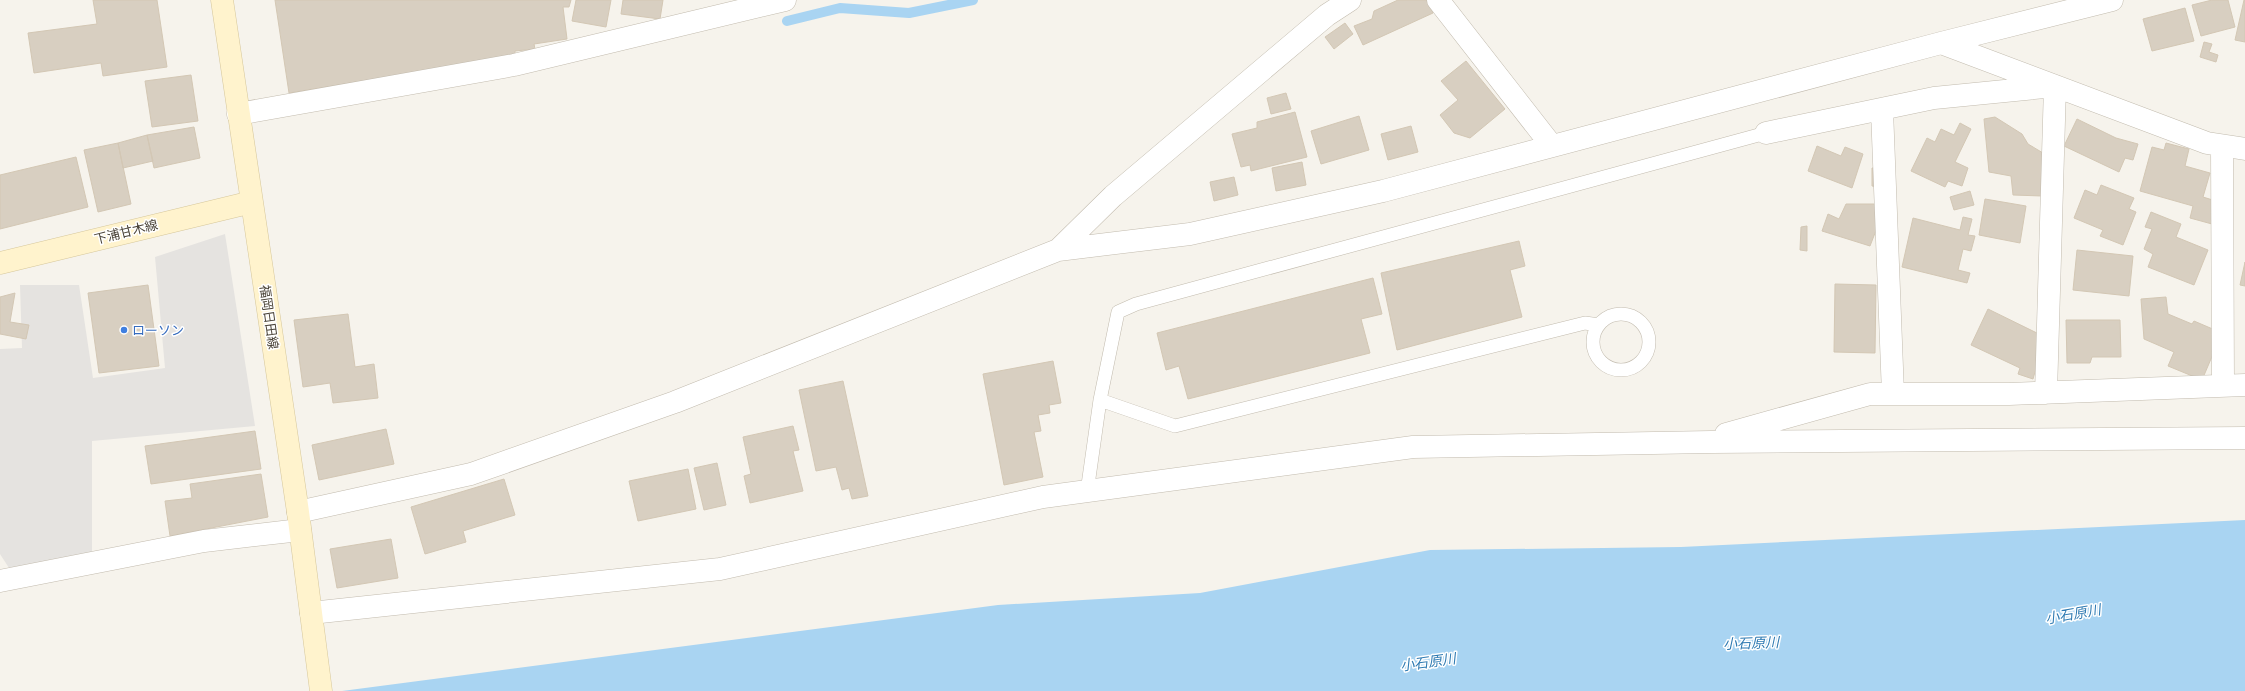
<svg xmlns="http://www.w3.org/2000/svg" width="2245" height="691" viewBox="0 0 2245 691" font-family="'DejaVu Sans','Noto Sans JP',sans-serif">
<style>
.parking{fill:#e5e3e0}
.water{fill:#a9d4f2}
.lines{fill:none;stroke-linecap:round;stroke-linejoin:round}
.stream{stroke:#a9d4f2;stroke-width:10}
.building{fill:#d8cfc1;stroke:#d3c7b4}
.lane-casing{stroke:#c2bbae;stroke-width:14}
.street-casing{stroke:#c2bbae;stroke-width:23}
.secondary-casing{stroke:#d6c79b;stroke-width:23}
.lane{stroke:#fff;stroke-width:13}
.street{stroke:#fff;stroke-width:22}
.secondary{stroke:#fff3cd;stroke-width:22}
.shop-dot{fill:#3f7fe0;stroke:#fff;stroke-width:1.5}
.labels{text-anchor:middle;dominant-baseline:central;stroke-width:3;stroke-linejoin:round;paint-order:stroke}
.street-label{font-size:13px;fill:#4b4439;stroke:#fff}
.shop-label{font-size:13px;fill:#366cbe;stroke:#fff;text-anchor:start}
.water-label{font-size:14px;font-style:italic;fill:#2e7ab2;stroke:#fff}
</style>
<rect width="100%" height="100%" fill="#f6f3ec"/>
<path class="parking" d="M225,234L255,426L92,441V557L11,571L0,554V349L22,348L20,285H79L93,378L165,368L155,257Z"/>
<path class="water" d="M2245,520V691H342L998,605L1200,593L1430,550L1681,547Z"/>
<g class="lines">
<path class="stream" d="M787,21L840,8L909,13L973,0"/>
</g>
<path class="building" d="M93,0H157L167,67L103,76L101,63L34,73L28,33L97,24Z
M275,0H571L569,7H563L567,39L534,44L535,49L515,51V56L289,93Z
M576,0H611L606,27L572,21Z
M623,0H663L660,19L621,14Z
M1398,0H1427L1433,13L1363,45L1354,26L1372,19L1374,11Z
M2212,0H2228L2235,27L2201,36L2192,5Z
M2244,0H2245V42L2235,40Z
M2185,8L2194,41L2152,51L2143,19Z
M1345,23L1353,34L1334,49L1325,37Z
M2204,42L2212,44L2209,52L2218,55L2216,62L2200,57Z
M1466,61L1505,109L1470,138L1454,133L1440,115L1458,100L1441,81Z
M191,75L198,121L152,127L145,81Z
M1286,93L1291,109L1271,114L1267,98Z
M1295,112L1307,157L1251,171L1250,165L1241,167L1232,134L1257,128V122Z
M1359,116L1369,150L1321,164L1311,131Z
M1995,117L2022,134L2028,144L2043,153L2042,196L2013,195L2011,176L1989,172L1984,119Z
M2077,119L2116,138L2138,144L2133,160L2125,158L2119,172L2064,146Z
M1960,123L1971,129L1955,162L1968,168L1962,186L1948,181L1945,187L1911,171L1927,138L1935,142L1941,129L1954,135Z
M1411,126L1418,152L1388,160L1381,134Z
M194,127L200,158L154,168L147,135Z
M147,135L153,161L123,168L118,143Z
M118,143L131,204L98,212L84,150Z
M2166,143L2189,149L2185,166L2210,173L2203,197L2219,202L2212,224L2190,218L2193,206L2140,191L2152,147L2164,150Z
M1817,146L1841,156L1845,147L1863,154L1852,188L1808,171Z
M76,157L88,207L0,229V175Z
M1302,162L1306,185L1276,191L1272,168Z
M1872,168H1881V187L1872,186Z
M1234,177L1238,195L1214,201L1210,182Z
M2101,185L2134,198L2129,209L2136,212L2123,245L2100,236L2103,230L2074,218L2085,190L2097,195Z
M1970,191L1974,205L1954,210L1950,197Z
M1985,199L2026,206L2020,243L1979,235Z
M1846,204H1874L1882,215L1870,246L1822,231L1828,214L1839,219Z
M2151,212L2181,224L2176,237L2208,250L2194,285L2148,267L2153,254L2144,249L2152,229L2145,227Z
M1963,217L1972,219L1968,235L1975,236L1971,251L1963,249L1958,270L1970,273L1967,283L1902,267L1913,218L1960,230Z
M1807,226V251L1800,250L1801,227Z
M1519,241L1525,266L1510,270L1522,317L1397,350L1381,273Z
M2077,250L2133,256L2129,296L2073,290Z
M2245,262V286L2240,285Z
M1373,278L1382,314L1361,319L1370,353L1188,399L1179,366L1166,370L1157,333Z
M1835,284L1876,285L1875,353L1834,352Z
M148,285L159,366L99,373L88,293Z
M15,293L10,322L29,325L26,339L0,334V297Z
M2166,297L2168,314L2192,324L2194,321L2222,333L2202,380L2168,366L2174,352L2144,339L2141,299Z
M1988,309L2045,337L2033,379L2018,374L2020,368L1971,345Z
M348,314L355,367L374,364L378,398L333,403L330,383L303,387L294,320Z
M2066,320H2120L2121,357H2092L2090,363H2067Z
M1053,361L1061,403L1049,405L1050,413L1038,415L1041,431L1034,432L1043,477L1004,485L983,374Z
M843,381L868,496L852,499L849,488L842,490L836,467L816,471L799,390Z
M793,426L799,450L793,451L803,491L750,503L744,476L751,474L743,437Z
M386,429L394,464L319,480L312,445Z
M255,431L261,469L151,484L145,446Z
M717,463L726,505L704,510L694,468Z
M688,469L696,509L638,521L629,481Z
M261,474L268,517L170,536L165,501L192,498L190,484Z
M504,479L515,515L463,531L466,542L425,554L411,507Z
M391,539L398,578L337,588L330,549Z"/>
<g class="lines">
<defs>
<path id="lane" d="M1593 342a28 28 0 1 1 56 0a28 28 0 1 1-56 0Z
M1100,400L1175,426L1585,323L1599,325
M1087,492L1100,400L1118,312L1136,304L1766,133"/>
<path id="street" d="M1438,0L1552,146
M1941,43L2207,143L2245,149
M1882,110L1893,394
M238,114L514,65L785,0
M1766,133L1934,98L2055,86L2046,393
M2222,146L2223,385
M1058,250L1113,196L1327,15L1350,0
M1726,434L1870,394H2009L2245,385
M298,512L471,474L675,402L1058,250L1190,234L1383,191L1941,43L2112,0
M0,581L204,541L300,530
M311,613L720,569L1043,497L1413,447L1711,442L2245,438"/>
<path id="secondary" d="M222,0L298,512L321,691
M0,263L252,202"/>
</defs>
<use href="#lane" class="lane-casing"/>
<use href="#street" class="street-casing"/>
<use href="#secondary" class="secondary-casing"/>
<use href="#lane" class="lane"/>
<use href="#street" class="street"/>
<use href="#secondary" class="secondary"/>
</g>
<circle class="shop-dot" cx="124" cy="330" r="4"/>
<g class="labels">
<g class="street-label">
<text transform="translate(126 232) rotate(-14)">下浦甘木線</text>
<text transform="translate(269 317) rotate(82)">福岡日田線</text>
</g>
<g class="shop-label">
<text x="132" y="330">ローソン</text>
</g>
<g class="water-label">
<text transform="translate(2073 614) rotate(-10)">小石原川</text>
<text transform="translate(1751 643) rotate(-2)">小石原川</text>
<text transform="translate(1428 662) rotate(-8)">小石原川</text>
</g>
</g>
</svg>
